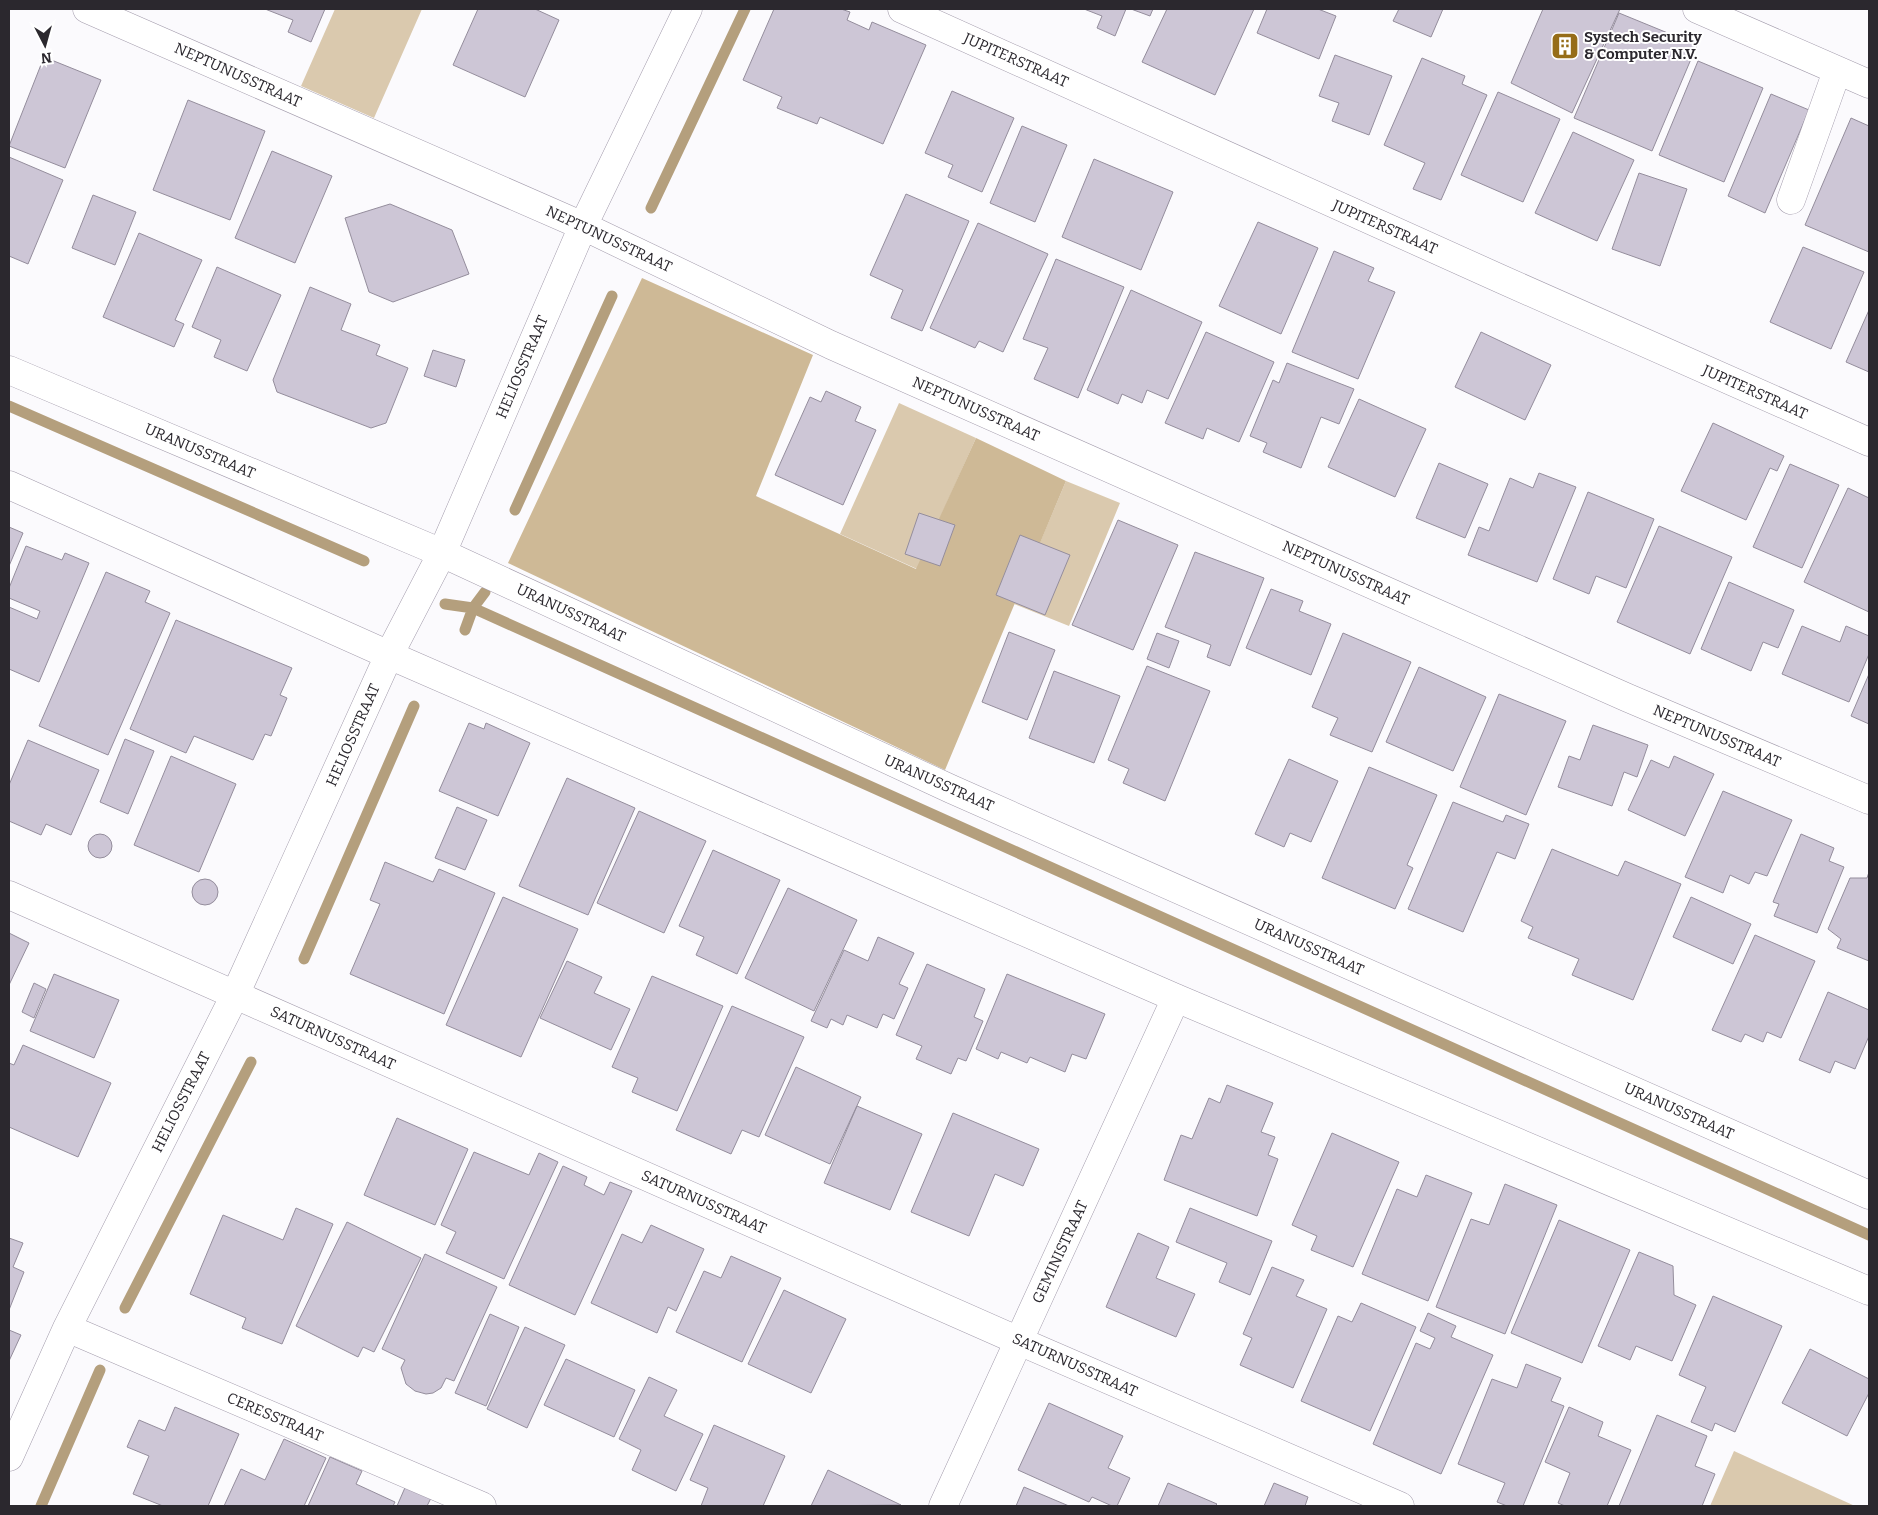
<svg xmlns="http://www.w3.org/2000/svg" width="1878" height="1515" viewBox="0 0 1878 1515" font-family="Bitter,serif">
<style>
.green{fill:#dac9ae}
.forest{fill:#ceb996}
.lines{fill:none;stroke-linecap:round;stroke-linejoin:round}
.stream{stroke:#b49f7d;stroke-width:11}
.building{fill:#cdc6d6;stroke:#948d9c}
.minor-casing{stroke:#a39cac;stroke-width:29}
.minor{stroke:#fff;stroke-width:28}
.labels{text-anchor:middle;dominant-baseline:central;stroke-width:4;stroke-linejoin:round;paint-order:stroke}
.poi-label{font-size:15px;font-weight:bold;fill:#2b282e;stroke:#fff;text-anchor:start}
.street-label{font-size:15px;fill:#2b282e;stroke:#fff}
</style>
<rect width="100%" height="100%" fill="#fbfafd"/>
<path class="green" d="M335,9H422L374,118L301,86Z
M899,403L976,438L917,569L840,534Z
M1066,481L1120,503L1069,626L1014,604Z
M1734,1451L1855,1506H1710Z"/>
<path class="forest" d="M642,278L813,355L756,496L916,569L976,438L1066,481L945,770L508,563Z"/>
<g class="lines">
<path class="stream" d="M651,208L745,9
M9,406L364,561
M515,510L612,296
M445,604L473,608L1869,1235
M465,630L473,608L485,592
M304,959L414,706
M125,1308L251,1062
M41,1506L100,1370"/>
</g>
<path class="building" d="M265,9H325L311,42L288,32L293,20Z
M478,9H535L559,20L525,97L453,65Z
M774,9H841L850,12L847,20L869,30L872,22L926,45L883,144L820,117L817,124L777,108L782,97L743,80Z
M1084,9H1126L1115,36L1097,28L1102,16Z
M1131,9H1153L1150,16Z
M1167,9H1254L1215,95L1142,62Z
M1267,9H1318L1336,16L1319,59L1257,33Z
M1399,9H1443L1431,37L1393,21Z
M1543,9H1620L1572,113L1511,83Z
M1619,13L1697,45L1652,151L1574,118Z
M1335,55L1392,76L1369,135L1332,121L1339,103L1319,96Z
M44,57L101,80L65,168L9,146Z
M1422,58L1465,76L1462,84L1487,95L1441,200L1413,189L1425,163L1384,145Z
M1698,61L1763,88L1724,182L1659,155Z
M952,91L1014,118L982,192L948,177L953,165L925,153Z
M1498,92L1560,119L1523,202L1461,175Z
M1771,94L1809,110L1765,213L1728,196Z
M188,100L265,131L230,220L153,190Z
M1851,118L1869,126V252L1805,225Z
M1022,126L1067,145L1035,222L990,203Z
M1573,132L1634,160L1597,241L1535,213Z
M272,151L332,176L295,263L235,238Z
M9,157L63,180L28,264L9,256Z
M1094,159L1173,192L1141,270L1062,237Z
M1639,173L1687,189L1660,266L1612,249Z
M906,194L969,221L922,331L891,318L903,290L870,275Z
M93,195L136,212L115,265L72,248Z
M390,204L452,230L469,274L393,302L369,292L345,218Z
M1258,222L1318,248L1281,334L1219,306Z
M978,223L1048,254L1003,352L979,341L975,348L930,328Z
M139,233L202,260L175,320L184,324L174,347L103,317Z
M1803,247L1864,272L1831,349L1770,322Z
M1334,251L1374,268L1368,281L1395,292L1358,379L1292,352Z
M1056,259L1124,287L1078,398L1034,379L1048,348L1023,339Z
M217,267L281,295L247,371L214,357L221,340L192,327Z
M310,287L351,304L341,330L380,345L376,355L408,368L386,423L371,428L277,392L273,380Z
M1131,290L1202,322L1168,399L1147,390L1142,403L1122,394L1118,404L1087,390Z
M1869,310V372L1846,362Z
M1206,332L1274,362L1239,442L1207,428L1203,439L1165,423Z
M1481,332L1551,365L1525,420L1455,387Z
M433,350L465,360L456,387L424,376Z
M1287,363L1354,389L1339,424L1321,417L1301,468L1263,452L1267,443L1250,436L1273,380L1279,383Z
M826,391L861,407L855,421L876,430L843,505L775,475L810,397L821,402Z
M1359,399L1426,429L1395,497L1328,467Z
M1713,423L1784,456L1777,471L1770,468L1746,520L1681,491Z
M1439,463L1488,484L1465,538L1416,518Z
M1790,464L1839,485L1802,568L1753,547Z
M1539,473L1576,487L1537,582L1468,555L1479,527L1489,531L1510,478L1533,488Z
M1848,488L1869,498V612L1804,582Z
M1588,492L1654,519L1626,588L1596,576L1589,594L1553,579Z
M919,513L955,525L940,566L905,554Z
M1118,520L1178,545L1133,650L1072,625Z
M1659,526L1732,557L1690,654L1617,622Z
M9,527L23,533L9,566Z
M1020,535L1070,555L1045,615L996,595Z
M26,546L62,560L65,553L89,563L39,682L9,669V607L37,619L40,611L9,598V588Z
M1195,552L1264,578L1230,666L1207,657L1211,645L1165,627Z
M106,572L150,591L145,602L170,613L108,755L39,726Z
M1729,582L1794,610L1778,648L1763,642L1751,671L1701,649Z
M1271,589L1303,601L1299,611L1331,624L1311,675L1246,648Z
M176,620L292,668L280,695L287,698L271,736L265,734L253,760L194,736L186,753L130,729Z
M1802,626L1840,642L1846,626L1869,636V654L1849,702L1782,674Z
M1009,632L1055,650L1027,720L982,702Z
M1157,633L1179,641L1169,668L1147,659Z
M1343,633L1411,662L1372,752L1330,735L1338,718L1312,707Z
M1147,666L1210,691L1165,801L1123,783L1129,769L1108,760Z
M1419,667L1486,697L1453,771L1386,742Z
M1054,671L1120,696L1094,763L1029,738Z
M1869,674V724L1851,716Z
M1499,694L1566,721L1526,815L1460,787Z
M469,723L484,729L486,723L530,743L498,816L439,791Z
M1593,725L1648,745L1637,777L1624,772L1612,806L1558,787L1569,756L1580,760Z
M125,739L154,751L128,814L100,802Z
M28,740L99,770L71,835L46,824L41,835L9,821V785Z
M171,756L236,784L199,872L134,845Z
M1674,756L1714,774L1685,836L1628,810L1651,760L1669,768Z
M1289,759L1338,781L1311,842L1290,833L1284,847L1255,834Z
M1369,767L1437,795L1407,865L1413,868L1395,909L1322,878Z
M567,778L635,808L588,915L519,886Z
M1723,791L1792,820L1767,876L1755,872L1749,884L1730,875L1723,893L1685,877Z
M1453,802L1503,822L1506,815L1529,824L1515,859L1497,852L1463,932L1408,909Z
M457,807L487,820L465,870L435,858Z
M639,811L706,841L664,933L597,903Z
M88 846a12 12 0 1 1 24 0a12 12 0 1 1-24 0Z
M1801,834L1834,848L1829,861L1844,867L1817,933L1774,916L1779,904L1773,902Z
M1552,849L1618,876L1625,861L1681,884L1633,1000L1572,975L1579,959L1528,938L1533,927L1521,921Z
M713,850L780,880L737,974L696,955L704,937L679,926Z
M385,862L433,882L439,869L495,893L444,1014L350,974L380,904L370,900Z
M1869,872V961L1837,948L1841,939L1828,929L1850,878H1867Z
M192 892a13 13 0 1 1 26 0a13 13 0 1 1-26 0Z
M788,888L857,920L814,1011L745,978Z
M503,897L578,929L521,1057L446,1025Z
M1691,897L1751,924L1733,964L1673,937Z
M9,933L29,943L9,985Z
M1755,935L1815,961L1781,1038L1767,1032L1763,1042L1745,1034L1741,1042L1712,1030Z
M878,937L914,953L899,984L908,988L894,1019L883,1014L877,1028L847,1015L843,1025L831,1019L827,1028L811,1021L844,950L868,961Z
M567,961L602,977L594,993L630,1009L611,1050L540,1018Z
M927,964L985,989L974,1017L983,1021L966,1061L958,1058L951,1074L916,1059L922,1046L896,1035Z
M54,974L119,1000L94,1058L30,1031Z
M1007,974L1105,1014L1086,1059L1072,1054L1065,1072L1030,1057L1027,1063L1001,1052L998,1059L976,1049Z
M652,976L723,1006L677,1111L632,1092L638,1078L612,1067Z
M34,983L46,989L34,1018L22,1012Z
M1828,992L1869,1010V1036L1855,1069L1835,1061L1830,1073L1799,1060Z
M732,1006L804,1037L759,1137L742,1130L731,1154L676,1130Z
M23,1045L111,1083L78,1157L9,1127V1063L14,1065Z
M796,1067L861,1097L830,1164L765,1135Z
M1227,1085L1273,1103L1261,1132L1275,1137L1268,1155L1278,1159L1257,1216L1164,1180L1181,1135L1192,1139L1209,1098L1220,1103Z
M857,1106L922,1134L890,1210L824,1183Z
M953,1113L1039,1149L1023,1186L995,1174L969,1236L911,1212Z
M397,1118L468,1149L435,1225L364,1195Z
M1332,1133L1399,1162L1353,1267L1311,1250L1317,1236L1292,1225Z
M474,1152L529,1175L539,1153L558,1162L504,1279L446,1253L456,1232L441,1225Z
M563,1166L587,1177L584,1185L604,1195L610,1182L632,1191L575,1315L509,1285Z
M1426,1175L1472,1193L1428,1301L1362,1274L1397,1189L1417,1197Z
M1505,1184L1557,1205L1505,1334L1436,1307L1471,1219L1489,1225Z
M296,1208L333,1224L282,1344L242,1328L246,1318L190,1294L223,1215L283,1240Z
M1190,1208L1272,1241L1250,1295L1219,1282L1227,1263L1176,1242Z
M1559,1220L1630,1250L1582,1363L1511,1333Z
M347,1222L421,1258L374,1352L363,1347L358,1357L296,1326Z
M651,1225L704,1249L676,1311L668,1307L657,1333L591,1303L622,1234L642,1243Z
M1138,1233L1169,1247L1156,1278L1195,1294L1176,1337L1106,1307Z
M9,1238L23,1243L13,1267L24,1272L9,1310Z
M1639,1252L1673,1266L1674,1295L1696,1305L1672,1361L1636,1346L1630,1360L1598,1346Z
M425,1254L497,1287L454,1381L446,1378L441,1388L433,1393L426,1394L415,1391L406,1384L401,1368L405,1360L382,1349Z
M731,1256L781,1278L742,1362L676,1332L704,1271L721,1278Z
M1272,1267L1304,1280L1296,1296L1327,1309L1293,1388L1240,1365L1252,1338L1243,1334Z
M784,1290L846,1319L811,1393L748,1364Z
M1713,1296L1782,1326L1735,1432L1715,1423L1712,1431L1691,1422L1706,1387L1679,1375Z
M1361,1303L1416,1327L1370,1431L1301,1401L1338,1316L1352,1322Z
M1428,1313L1456,1326L1451,1337L1493,1355L1441,1474L1373,1444L1416,1343L1430,1349L1435,1338L1420,1331Z
M490,1314L519,1327L486,1406L455,1393Z
M525,1327L565,1345L527,1428L487,1409Z
M9,1330L21,1335L9,1361Z
M1810,1349L1869,1379V1393L1847,1436L1782,1403Z
M566,1359L635,1390L614,1437L544,1405Z
M1526,1364L1561,1378L1551,1401L1564,1406L1523,1506H1507L1497,1502L1505,1483L1458,1464L1492,1379L1517,1388Z
M649,1377L677,1390L664,1416L703,1434L676,1491L632,1470L641,1450L619,1439Z
M1049,1403L1123,1436L1108,1468L1130,1478L1117,1506H1112L1092,1497L1089,1502L1018,1470Z
M175,1407L239,1434L208,1506H163L133,1494L149,1456L127,1447L139,1420L165,1431Z
M1569,1407L1603,1422L1598,1436L1631,1450L1607,1506H1565L1558,1503L1570,1473L1545,1462Z
M1657,1415L1707,1436L1695,1466L1715,1474L1702,1506H1619Z
M714,1425L785,1456L763,1506H701L708,1488L690,1480Z
M284,1439L326,1458L304,1506H224L241,1469L265,1480Z
M330,1457L362,1471L356,1484L395,1502L393,1506H308Z
M828,1470L901,1505L811,1506Z
M407,1483L433,1494L427,1506H397Z
M1168,1483L1217,1504L1215,1506H1158Z
M1274,1483L1308,1497L1305,1506H1264Z
M1024,1487L1069,1506H1016Z"/>
<g class="lines">
<defs>
<path id="minor" d="M87,9L583,226L831,345L1628,698L1869,800
M902,9L1501,279L1869,442
M1697,9L1869,84
M1791,200L1837,71
M9,370L442,553L951,789L1869,1195
M9,485L389,655L1176,998L1869,1291
M9,895L1019,1341L1400,1506
M67,1328L482,1506
M9,1457L67,1328L235,995L389,655L442,553L583,226L688,9
M943,1506L1176,998"/>
</defs>
<use href="#minor" class="minor-casing"/>
<use href="#minor" class="minor"/>
</g>
<defs>
<symbol id="building-square" viewBox="-11 -11 22 22"><rect x="-9" y="-9" width="18" height="18" rx="4" fill="#966d18" stroke="#fff"/><path d="M-4-6H4V6H1V3H-1V6H-4ZM-2.5-4.3h1.7v1.8h-1.7ZM.8-4.3h1.7v1.8H.8ZM-2.5-1h1.7V.8h-1.7ZM.8-1h1.7V.8H.8Z" fill="#fff"/></symbol>
</defs>
<g fill-rule="evenodd">
<use href="#building-square" x="1549" y="30" width="32" height="32"/>
</g>
<g class="labels">
<g class="poi-label">
<text x="1584" y="37">Systech Security<tspan x="1584" dy="17">&amp; Computer N.V.</tspan></text>
</g>
<g class="street-label">
<text transform="translate(1016 60) rotate(24)">JUPITERSTRAAT</text>
<text transform="translate(238 75) rotate(24)">NEPTUNUSSTRAAT</text>
<text transform="translate(1385 227) rotate(24)">JUPITERSTRAAT</text>
<text transform="translate(609 239) rotate(25)">NEPTUNUSSTRAAT</text>
<text transform="translate(522 367) rotate(-67)">HELIOSSTRAAT</text>
<text transform="translate(1755 392) rotate(24)">JUPITERSTRAAT</text>
<text transform="translate(976 409) rotate(24)">NEPTUNUSSTRAAT</text>
<text transform="translate(200 451) rotate(23)">URANUSSTRAAT</text>
<text transform="translate(1346 573) rotate(24)">NEPTUNUSSTRAAT</text>
<text transform="translate(571 613) rotate(25)">URANUSSTRAAT</text>
<text transform="translate(353 735) rotate(-66)">HELIOSSTRAAT</text>
<text transform="translate(1717 736) rotate(23)">NEPTUNUSSTRAAT</text>
<text transform="translate(939 783) rotate(24)">URANUSSTRAAT</text>
<text transform="translate(1309 947) rotate(24)">URANUSSTRAAT</text>
<text transform="translate(333 1038) rotate(24)">SATURNUSSTRAAT</text>
<text transform="translate(181 1102) rotate(-63)">HELIOSSTRAAT</text>
<text transform="translate(1679 1111) rotate(24)">URANUSSTRAAT</text>
<text transform="translate(704 1202) rotate(24)">SATURNUSSTRAAT</text>
<text transform="translate(1060 1252) rotate(-65)">GEMINISTRAAT</text>
<text transform="translate(1075 1365) rotate(24)">SATURNUSSTRAAT</text>
<text transform="translate(275 1417) rotate(23)">CERESSTRAAT</text>
</g>
</g>
<rect width="1878" height="1515" fill="none" stroke="#2b282e" stroke-width="20"/>
<g transform="translate(45 45) rotate(174)" stroke="#ffffff" stroke-width="4" paint-order="stroke">
<path d="M0-4L9 19L0 12L-9 19Z" fill="#2b282e"/>
<text y="-8" font-size="14" font-weight="bold" text-anchor="middle" fill="#2b282e">N</text>
</g>
</svg>
